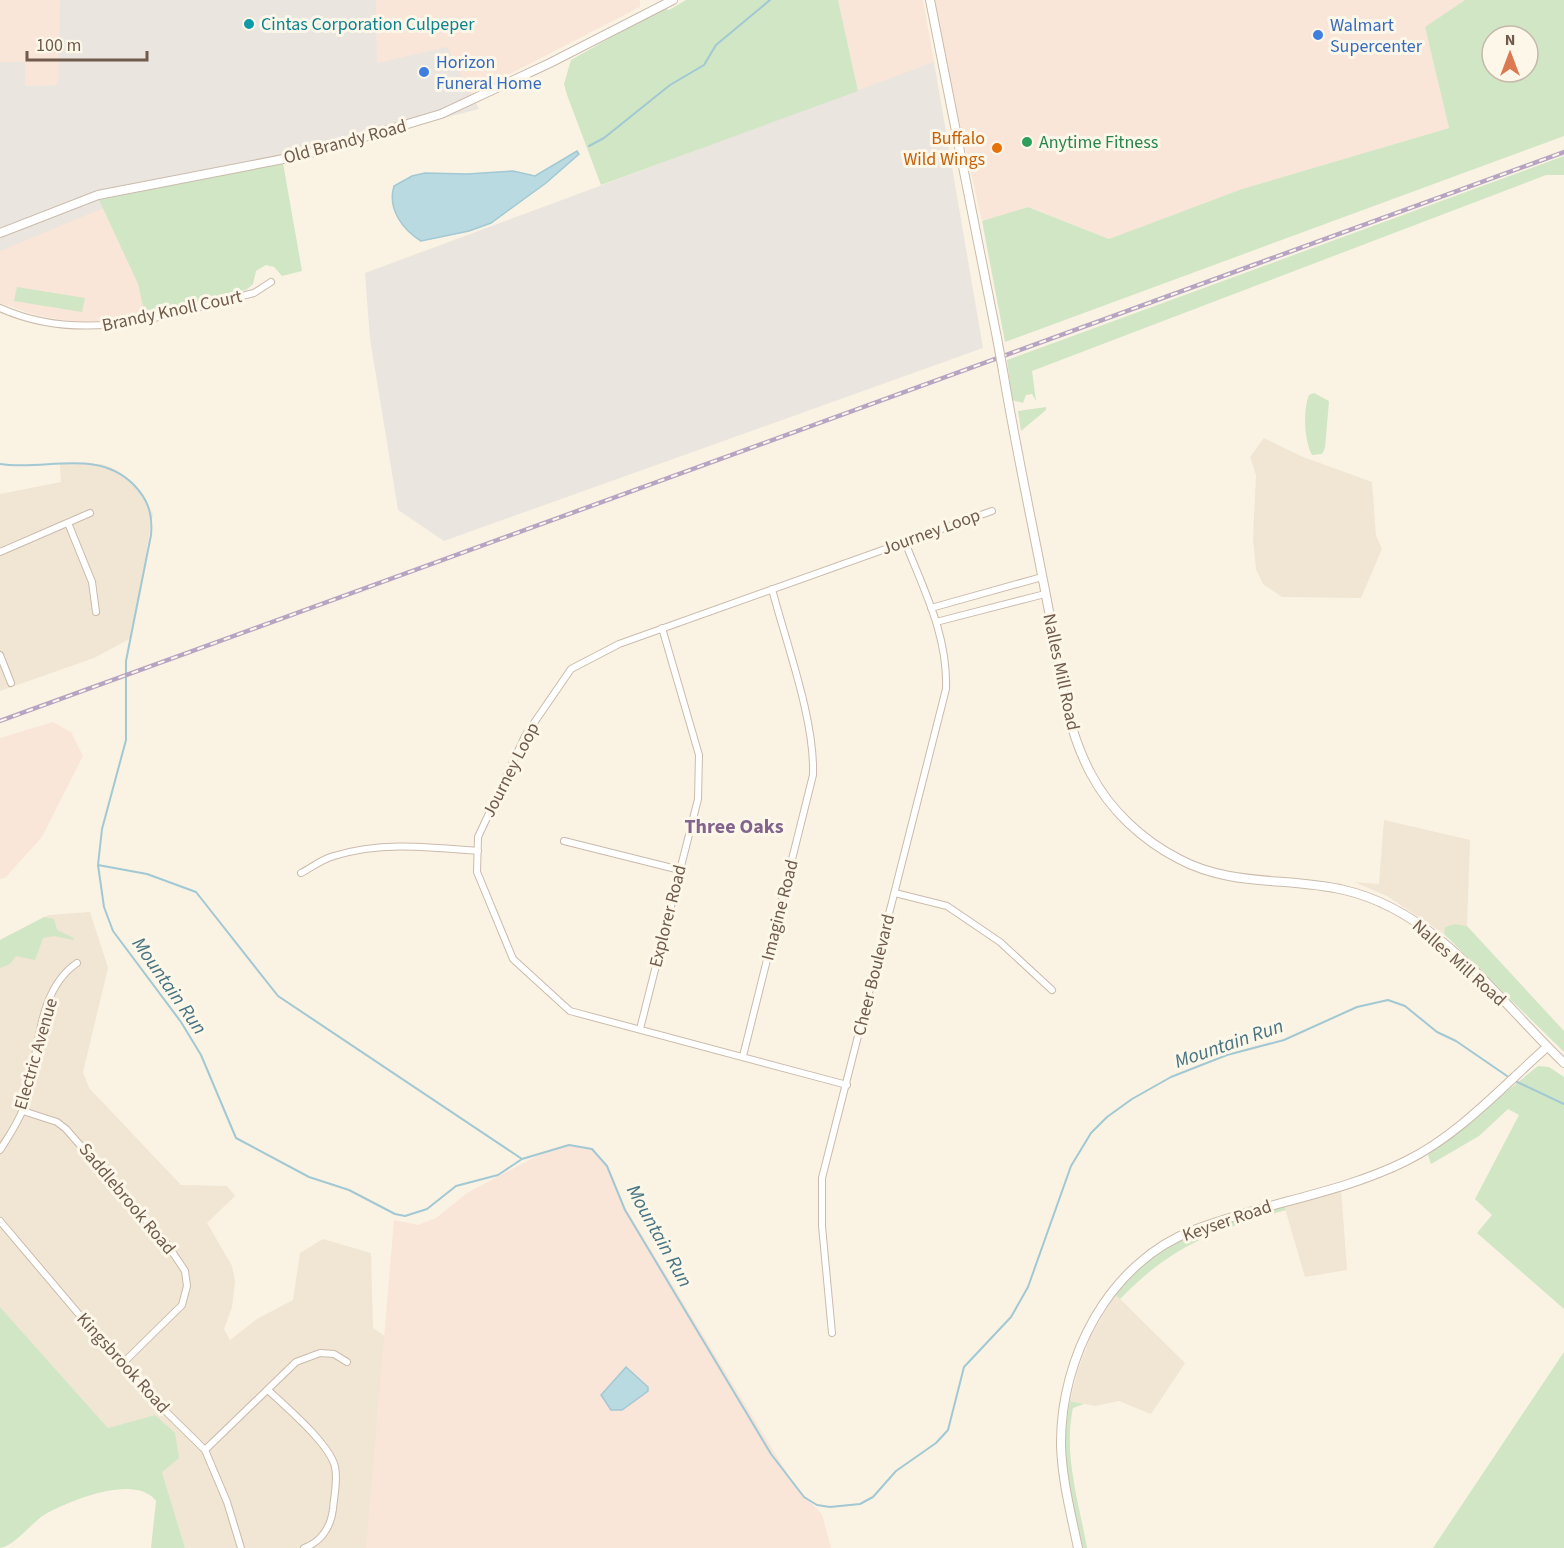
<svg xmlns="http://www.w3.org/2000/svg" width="1564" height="1548" viewBox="0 0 1564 1548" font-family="'Source Sans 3',sans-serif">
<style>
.residential{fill:#f1e5d3}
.commercial{fill:#fae5d9}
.industrial{fill:#eae5de}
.green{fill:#d0e6c4;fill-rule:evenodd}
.water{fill:#badae2;stroke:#a1c8d3;stroke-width:1.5}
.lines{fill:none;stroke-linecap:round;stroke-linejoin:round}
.stream{stroke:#a1c8d3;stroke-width:2}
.minor-casing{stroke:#cabbab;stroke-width:8}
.tertiary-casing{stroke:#cabbab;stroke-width:10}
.minor{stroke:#fff;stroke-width:6}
.tertiary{stroke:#fff;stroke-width:8}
.rail-casing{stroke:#b6a4c2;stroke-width:4.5}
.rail{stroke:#fdf7ea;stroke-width:2;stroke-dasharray:7;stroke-linecap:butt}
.tertiary-bridge-casing{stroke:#cabbab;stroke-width:10;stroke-linecap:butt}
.tertiary-bridge{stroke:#fff;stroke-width:8}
.culture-dot{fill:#0f9aa8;stroke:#fdf7ea;stroke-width:2}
.shop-dot{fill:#3f7fe0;stroke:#fdf7ea;stroke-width:2}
.leisure-dot{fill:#2e9e5b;stroke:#fdf7ea;stroke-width:2}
.food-dot{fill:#e8710a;stroke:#fdf7ea;stroke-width:2}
.labels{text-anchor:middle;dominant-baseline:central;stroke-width:6;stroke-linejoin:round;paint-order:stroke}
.culture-label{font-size:18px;fill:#0d838f;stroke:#fdf7ea;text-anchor:start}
.shop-label{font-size:18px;fill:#366cbe;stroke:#fdf7ea;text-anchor:start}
.food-label{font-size:18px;fill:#c56008;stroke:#fdf7ea;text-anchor:end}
.street-label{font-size:18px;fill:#705b4c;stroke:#fdf7ea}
.leisure-label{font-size:18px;fill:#27864d;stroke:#fdf7ea;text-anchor:start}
.neighbourhood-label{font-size:20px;font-weight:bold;fill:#82648c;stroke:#fdf7ea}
.water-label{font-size:20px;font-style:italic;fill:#477482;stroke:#fdf7ea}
</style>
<rect width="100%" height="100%" fill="#faf3e4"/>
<path class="residential" d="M1264,438L1303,457L1372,482L1376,536L1382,549L1361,598L1282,597L1263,584L1256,569L1253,539L1256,475L1250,457Z
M60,464H102L118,471L141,493L153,514L131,638L94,658L0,691V494L61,482Z
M1384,820L1470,840L1467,926L1455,924L1445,927L1444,934L1387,896L1354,882L1379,884Z
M90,912L108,968L83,1072L89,1088L181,1185L227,1186L235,1196L207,1223L232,1266L235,1282L232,1307L224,1329L230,1340L257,1319L293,1300L300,1253L323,1239L371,1253L373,1328L399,1346L373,1548H185L162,1472L155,1415L108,1428L0,1307V940L49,915Z
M1341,1189L1347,1270L1305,1277L1284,1205Z
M1115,1294L1185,1363L1151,1414L1119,1401L1095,1406L1070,1401L1078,1369L1091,1336Z"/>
<path class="commercial" d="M0,0H61L58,85L25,86L0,62Z
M376,0H640V7L471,94L377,64Z
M838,0H923L934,62L858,91Z
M932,0H1465L1425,27L1449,128L1242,189L1109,239L1029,207L982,221Z
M99,200L138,284L145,315L114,321L74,322L35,315L0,303V238Z
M53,722L71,732L83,756L42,837L5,878L0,879V738Z
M569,1145L592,1149L607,1166L620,1199L795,1486L822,1514L831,1548H366L394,1220L418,1225L436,1218L467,1193L537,1156Z"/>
<path class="industrial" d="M60,0H376L377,63L447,47L479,109L113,204L0,251V62H25V86L58,85Z
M934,62L983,348L444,541L398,510L370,339L365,273Z"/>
<path class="green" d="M686,0H838L858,91L601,185L567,95L564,84L571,60L663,8L669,10Z
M1465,0H1564V136L1005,342L982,221L1028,207L1109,239L1242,189L1449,128L1425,27ZM1492,36H1528V72H1492Z
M1564,156V175H1546L1032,371L1036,401L1032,394L1026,395L1023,403L1012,400L1007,360Z
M283,163L302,271L282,276L274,267L266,265L256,271L253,284L246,290L145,315L138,284L99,200Z
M17,287L85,298L82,312L14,301Z
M1314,393L1329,401L1325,448L1322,454L1312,455C1304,441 1303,410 1309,395Z
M1046,407V410L1021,431L1018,411Z
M44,917L54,919L57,930L74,938L73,940L54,936L43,938L35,960L16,956L10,964L0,968V940Z
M1455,924L1467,926L1564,1031V1052L1444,934L1445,927Z
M1538,1066L1549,1067L1564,1077V1309L1477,1233L1492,1215L1475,1199L1519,1115L1508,1109L1479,1136L1431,1164L1428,1155Z
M1284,1205L1286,1210C1216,1230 1172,1245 1120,1299L1115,1294C1164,1236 1215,1225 1284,1205Z
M0,1307L108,1428L155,1415L175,1433L179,1458L162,1472L185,1548H151L156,1501C136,1473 68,1501 44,1515C30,1524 16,1545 0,1548Z
M1564,1352V1548H1433Z
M1070,1401L1084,1404L1073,1408C1063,1454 1079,1503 1087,1548H1083C1072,1498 1059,1452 1070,1401Z"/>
<path class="water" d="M577,151L579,154L546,183L491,223L469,231L421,241C403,230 387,209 394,186L412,176L425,173L467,174L513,171L535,176Z
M626,1367L648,1387V1391L622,1410H611L601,1395Z"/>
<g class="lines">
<path class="stream" d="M589,146L604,138L670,85L704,65L716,45L770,0
M0,464C46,471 97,448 133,484C148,499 153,514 151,535L126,661V740L102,829L98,865L104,907L113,931L181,1022L201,1055L236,1138L309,1177L349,1190L395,1214L405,1216L427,1209L456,1186L498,1175L522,1159L569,1145L592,1149L607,1166L625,1210L771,1454L804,1497L817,1505L830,1507L860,1504L873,1497L896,1471L936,1443L948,1430L964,1367L1011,1317L1028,1287L1071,1166L1091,1133L1107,1117L1132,1099L1171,1077L1227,1055L1284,1040L1357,1007L1388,1000L1405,1006L1437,1032L1456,1041L1510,1078
M98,865L147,874L196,892L278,996L522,1159
M1515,1081L1564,1104"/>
<defs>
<path id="minor" d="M0,308C84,346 170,314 254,293L271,282
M68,523L92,582L96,612
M0,552L90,513
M931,608L1042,577
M936,622L1045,594
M0,655L11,683
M564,841L680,870
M301,873C311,868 322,859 334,856C380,841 430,847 478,851
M895,893L947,906L1000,942L1052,990
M640,1029L698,799L699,755L662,628
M743,1056L813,775C815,720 786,643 772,589
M847,1085L570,1011L513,959L477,872L478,837L525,736L571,669L619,644L992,511
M23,1111L57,1122L66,1129L167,1244L185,1271L187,1286L182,1305L122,1364
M0,1150C8,1137 18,1123 23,1109C40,1063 33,993 77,963
M0,1221L137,1383L205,1450L227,1502L241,1548
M832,1333L822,1226V1178L946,689C948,636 924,590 905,542
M268,1390C286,1407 330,1444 335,1467C338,1480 334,1496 333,1509C331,1527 321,1542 304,1548
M205,1450L296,1362L320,1353L334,1354L347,1362"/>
<path id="tertiary" d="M930,0L997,338
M0,233L98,195L304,155L441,114L550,63L673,0
M1003,371C1016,449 1033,527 1048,606C1059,662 1063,722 1091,774C1110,810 1142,840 1179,859C1231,887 1288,877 1344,890C1437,911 1499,1001 1564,1063
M1078,1548C1071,1514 1062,1480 1061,1445C1060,1358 1109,1262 1194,1230C1263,1203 1340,1194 1406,1161C1459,1135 1503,1086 1547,1047"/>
</defs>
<use href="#minor" class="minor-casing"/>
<use href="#tertiary" class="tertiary-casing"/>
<use href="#minor" class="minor"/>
<use href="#tertiary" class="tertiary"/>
<defs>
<path id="rail" d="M0,721L1564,152"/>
</defs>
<use href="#rail" class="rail-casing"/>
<use href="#rail" class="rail"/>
<defs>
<path id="tertiary-bridge" d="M997,338L1003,371"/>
</defs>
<use href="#tertiary-bridge" class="tertiary-bridge-casing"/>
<use href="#tertiary-bridge" class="tertiary-bridge"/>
</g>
<circle class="culture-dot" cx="249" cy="24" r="6"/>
<g class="shop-dot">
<circle cx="1318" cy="35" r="6"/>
<circle cx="424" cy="72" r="6"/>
</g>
<circle class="leisure-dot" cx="1027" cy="142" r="6"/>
<circle class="food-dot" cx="997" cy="148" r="6"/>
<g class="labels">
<g class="culture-label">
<text x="261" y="24">Cintas Corporation Culpeper</text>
</g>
<g class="shop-label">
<text x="1330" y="25">Walmart<tspan x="1330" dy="21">Supercenter</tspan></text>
<text x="436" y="62">Horizon<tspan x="436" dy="21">Funeral Home</tspan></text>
</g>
<g class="food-label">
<text x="985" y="138">Buffalo<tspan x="985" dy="21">Wild Wings</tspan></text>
</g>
<g class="street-label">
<text transform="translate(345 142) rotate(-15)">Old Brandy Road</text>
<text transform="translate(172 311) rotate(-12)">Brandy Knoll Court</text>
<text transform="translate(931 532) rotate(-20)">Journey Loop</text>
<text transform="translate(1061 672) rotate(78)">Nalles Mill Road</text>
<text transform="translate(511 770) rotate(-63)">Journey Loop</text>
<text transform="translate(780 910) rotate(-76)">Imagine Road</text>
<text transform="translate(668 916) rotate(-76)">Explorer Road</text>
<text transform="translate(1459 963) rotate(42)">Nalles Mill Road</text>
<text transform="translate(874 975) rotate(-76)">Cheer Boulevard</text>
<text transform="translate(36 1054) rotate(-74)">Electric Avenue</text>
<text transform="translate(127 1199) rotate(50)">Saddlebrook Road</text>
<text transform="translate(1227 1221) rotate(-19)">Keyser Road</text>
<text transform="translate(123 1363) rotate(48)">Kingsbrook Road</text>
</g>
<g class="leisure-label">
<text x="1039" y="142">Anytime Fitness</text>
</g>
<g class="neighbourhood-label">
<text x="734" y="827">Three Oaks</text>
</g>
<g class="water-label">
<text transform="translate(169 986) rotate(55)">Mountain Run</text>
<text transform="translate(1229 1044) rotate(-19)">Mountain Run</text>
<text transform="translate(659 1236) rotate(61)">Mountain Run</text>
</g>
</g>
<g transform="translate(1510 54)"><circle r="28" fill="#fdf7ea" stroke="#c5b9ab" stroke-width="1.5"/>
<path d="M0-4.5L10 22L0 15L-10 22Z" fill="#db7a52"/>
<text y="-9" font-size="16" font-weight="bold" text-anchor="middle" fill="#705b4c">N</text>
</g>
<path d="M27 51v9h120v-9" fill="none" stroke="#705b4c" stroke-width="3"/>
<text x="36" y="51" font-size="18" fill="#705b4c" stroke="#fdf7ea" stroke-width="4.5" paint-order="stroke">100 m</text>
</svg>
